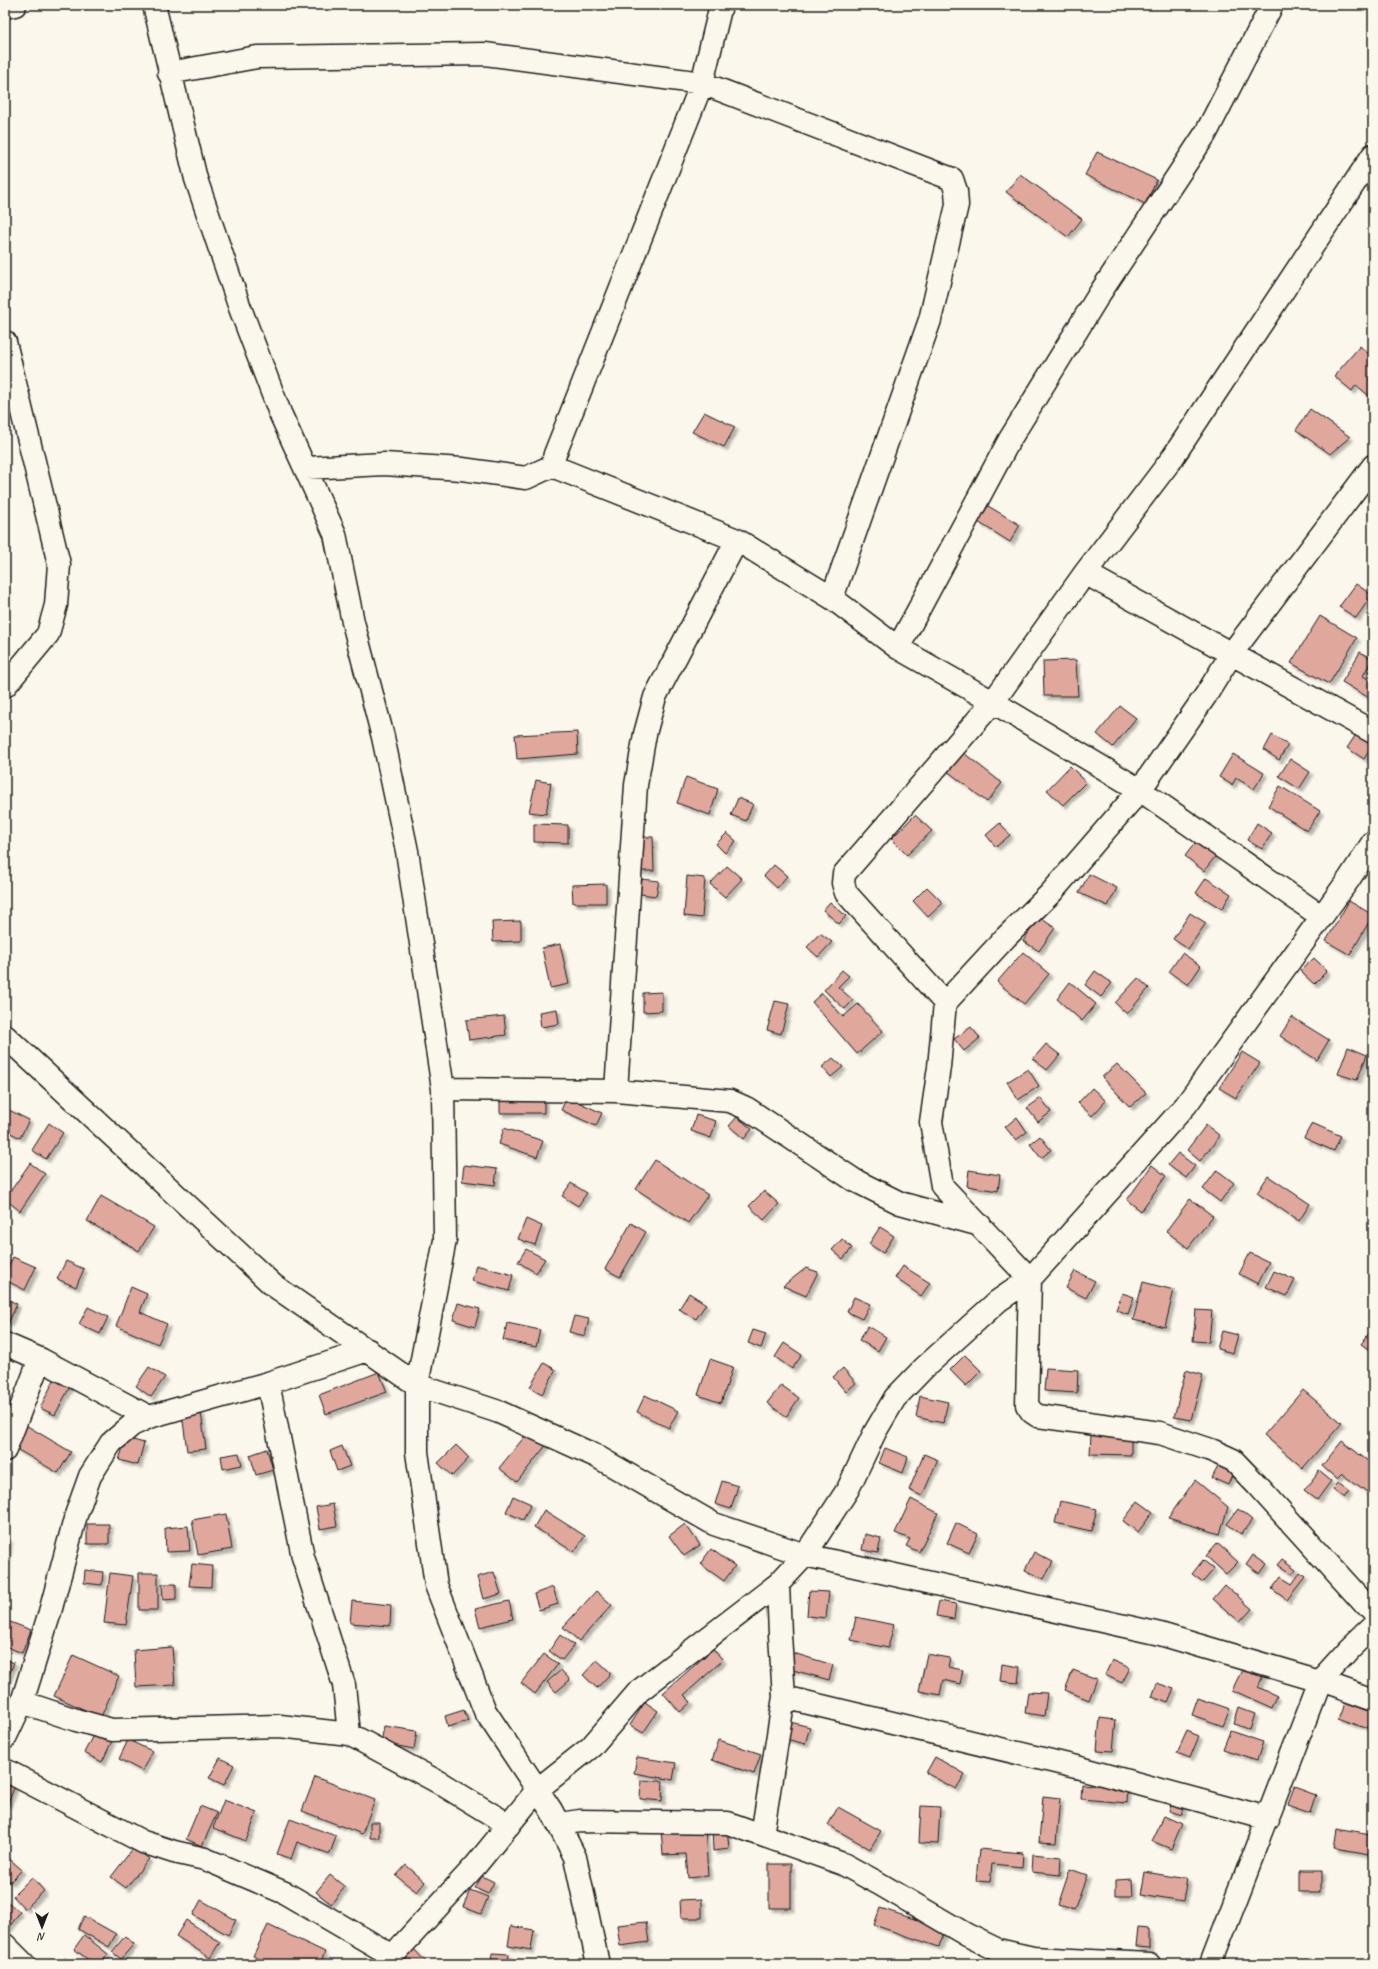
<svg xmlns="http://www.w3.org/2000/svg" width="1378" height="1969" viewBox="0 0 1378 1969" font-family="Caveat,sans-serif">
<style>
.building{fill:#e0a79c;stroke:#1c1c1c;filter:url(#shadow)}
.lines{fill:none;stroke-linecap:round;stroke-linejoin:round}
.street-casing{stroke:#1c1c1c;stroke-width:25}
.street{stroke:#fbf7ec;stroke-width:22}
</style>
<defs>
<filter id="shadow"><feDropShadow dx="3.5" dy="3.5" stdDeviation="1" flood-color="#0004"/></filter>
</defs>
<rect width="100%" height="100%" fill="#fbf7ec"/>
<filter id="ink" filterUnits="userSpaceOnUse"><feTurbulence type="fractalNoise" baseFrequency=".025" numOctaves="2"/><feDisplacementMap in="SourceGraphic" scale="8" xChannelSelector="R" yChannelSelector="G"/><feConvolveMatrix kernelMatrix="1 2 1 2 8 2 1 2 1" color-interpolation-filters="sRGB"/></filter>
<g filter="url(#ink)">
<path class="building" d="M1097,152L1157,180L1145,204L1085,175Z
M1020,174L1082,219L1068,237L1006,192Z
M1360,346L1373,358V399L1356,385L1352,391L1334,376Z
M1310,409L1350,437L1330,454L1296,430Z
M704,412L735,427L724,447L692,432Z
M988,506L1020,525L1010,542L978,522Z
M1356,584L1372,595L1356,618L1339,607Z
M1320,616L1357,638L1329,684L1291,663Z
M1360,652L1372,659L1363,676L1373,682V695L1371,699L1342,682Z
M1076,660L1078,696H1044L1043,661Z
M1120,706L1136,718L1113,747L1097,734Z
M1359,730L1373,739V744L1364,759L1347,748Z
M577,732L578,754L517,759L515,735Z
M1272,735L1288,745L1279,760L1264,750Z
M956,747L1002,783L987,802L941,766Z
M1233,754L1264,773L1254,789L1236,778L1232,785L1219,777Z
M1290,759L1310,772L1299,789L1279,776Z
M1070,766L1086,782L1063,805L1047,790Z
M686,777L718,789L710,815L677,803Z
M536,780L551,783L546,814L529,812Z
M1280,786L1320,811L1307,831L1268,806Z
M738,798L753,804L746,821L731,815Z
M915,815L932,831L907,855L891,839Z
M1000,823L1010,835L996,847L986,835Z
M1257,823L1272,833L1262,849L1247,840Z
M534,824L568,825V843L534,842Z
M727,833L736,841L725,853L716,844Z
M1202,834L1222,848L1204,871L1185,856Z
M637,837H653L654,871H638Z
M774,865L787,876L777,888L764,876Z
M727,866L742,879L725,897L710,884Z
M1089,874L1117,888L1108,906L1079,893Z
M687,876L705,878L702,918L684,916Z
M1206,878L1231,894L1222,909L1196,893Z
M642,879L659,881L656,896L640,894Z
M606,884V903H573L572,885Z
M927,887L943,903L928,917L913,901Z
M1349,901L1373,915L1350,955L1326,941Z
M830,902L846,916L839,924L823,910Z
M1190,913L1206,923L1188,949L1173,939Z
M1039,917L1055,928L1039,951L1023,941Z
M521,921V941L493,942L492,922Z
M820,933L832,942L818,957L807,947Z
M560,944L569,984L550,988L542,948Z
M1023,952L1049,974L1024,1004L997,982Z
M1182,953L1201,966L1188,985L1169,972Z
M1314,958L1327,971L1314,984L1300,971Z
M842,970L849,976L838,987L853,1000L845,1009L824,990Z
M1095,971L1112,983L1101,997L1085,985Z
M1138,978L1149,988L1127,1014L1115,1003Z
M1070,982L1096,1004L1082,1021L1057,999Z
M662,992V1011L643,1012V993Z
M822,993L843,1017L858,1004L883,1031L857,1054L812,1002Z
M775,1001L789,1004L781,1034L767,1030Z
M557,1009L559,1024L541,1027L539,1012Z
M504,1016L506,1035L469,1040L466,1020Z
M1292,1017L1329,1040L1317,1060L1280,1036Z
M971,1027L980,1038L964,1051L954,1039Z
M1046,1044L1060,1055L1047,1070L1033,1059Z
M1348,1047L1367,1055L1357,1080L1338,1074Z
M1242,1052L1260,1063L1236,1098L1219,1088Z
M833,1058L843,1067L831,1077L822,1067Z
M1117,1064L1146,1093L1130,1107L1102,1077Z
M1028,1069L1039,1086L1018,1100L1007,1082Z
M1092,1088L1106,1101L1092,1116L1078,1103Z
M500,1093H544V1113H500Z
M567,1097L602,1113L596,1126L561,1110Z
M1041,1098L1051,1112L1038,1122L1027,1108Z
M5,1108L29,1120L20,1138L5,1130Z
M696,1115L716,1121L711,1138L691,1131Z
M737,1117L752,1129L744,1139L729,1126Z
M1017,1117L1027,1132L1016,1140L1005,1127Z
M49,1123L63,1133L46,1159L32,1150Z
M1312,1123L1341,1136L1334,1151L1304,1138Z
M1206,1125L1220,1136L1200,1161L1187,1150Z
M504,1128L543,1141L537,1157L499,1144Z
M1040,1136L1051,1150L1041,1158L1030,1144Z
M1178,1153L1195,1166L1186,1178L1168,1165Z
M655,1160L708,1195L688,1223L636,1189Z
M30,1163L45,1174L20,1211L5,1199Z
M464,1165L497,1169L495,1185L462,1181Z
M1152,1165L1166,1176L1141,1211L1127,1200Z
M969,1170L1000,1175L998,1191L967,1186Z
M1217,1170L1234,1183L1220,1202L1203,1189Z
M1268,1176L1310,1204L1299,1221L1257,1193Z
M571,1183L587,1193L578,1206L562,1196Z
M764,1191L779,1204L764,1220L749,1206Z
M101,1196L154,1227L139,1251L87,1221Z
M1190,1199L1213,1216L1188,1248L1166,1231Z
M526,1219L542,1226L535,1245L518,1239Z
M631,1223L646,1232L620,1277L605,1269Z
M880,1227L894,1236L883,1253L869,1244Z
M842,1239L852,1248L843,1259L832,1250Z
M526,1249L545,1259L536,1273L518,1262Z
M1250,1253L1269,1262L1258,1284L1239,1274Z
M13,1257L36,1267L25,1290L5,1280V1274Z
M66,1261L84,1269L76,1287L57,1279Z
M476,1265L513,1275L509,1291L472,1281Z
M903,1266L930,1283L921,1296L895,1278Z
M806,1268L818,1272L806,1296L783,1286Z
M1075,1271L1095,1281L1086,1298L1066,1288Z
M1274,1271L1295,1280L1287,1296L1266,1287Z
M1143,1282L1174,1290L1165,1327L1133,1320Z
M131,1287L147,1294L140,1312L167,1324L158,1344L116,1326Z
M689,1293L706,1304L696,1319L679,1309Z
M1122,1293L1134,1297L1128,1314L1116,1310Z
M854,1297L870,1304L862,1319L847,1312Z
M5,1298L17,1304L8,1324L5,1322Z
M458,1303L480,1309L475,1327L453,1320Z
M88,1307L108,1317L100,1334L79,1324Z
M1196,1310L1212,1311L1209,1342L1193,1341Z
M574,1316L589,1319L585,1336L569,1332Z
M507,1323L540,1330L536,1347L503,1340Z
M868,1326L886,1337L878,1351L859,1340Z
M1373,1328V1352L1361,1344Z
M753,1330L766,1334L761,1348L748,1343Z
M1222,1331L1238,1335L1233,1353L1217,1349Z
M784,1343L802,1355L792,1369L775,1357Z
M965,1355L981,1371L966,1386L950,1370Z
M710,1359L733,1367L721,1403L698,1395Z
M544,1363L556,1370L542,1394L530,1387Z
M149,1367L165,1377L151,1397L136,1386Z
M843,1368L856,1383L846,1392L833,1377Z
M1046,1368L1078,1370L1077,1393L1044,1391Z
M1186,1370L1203,1375L1191,1420L1174,1417Z
M379,1372L387,1392L326,1414L319,1395Z
M57,1374L73,1381L55,1415L40,1408Z
M781,1385L799,1398L786,1417L767,1403Z
M1303,1390L1342,1423L1303,1468L1264,1435Z
M645,1395L678,1411L669,1428L637,1412Z
M920,1396L948,1402L943,1423L916,1417Z
M201,1412L206,1449L187,1451L182,1414Z
M24,1424L71,1452L58,1473L11,1446Z
M530,1430L547,1444L517,1482L499,1468Z
M1091,1434L1131,1435V1455L1090,1454Z
M126,1438L144,1443L138,1465L119,1460Z
M1342,1441L1373,1465V1485L1367,1493L1342,1474L1337,1479L1322,1466Z
M456,1445L469,1458L452,1476L438,1463Z
M342,1446L350,1466L337,1471L330,1451Z
M885,1448L908,1457L903,1473L879,1463Z
M267,1449L273,1470L256,1475L250,1455Z
M239,1453L242,1465L223,1469L221,1456Z
M924,1454L938,1460L922,1496L909,1490Z
M1222,1459L1236,1466L1228,1485L1212,1478Z
M1319,1471L1331,1481L1317,1500L1304,1490Z
M1195,1480L1228,1507L1220,1534L1168,1518Z
M722,1481L738,1486L731,1509L715,1504Z
M1338,1483L1349,1491L1344,1498L1333,1490Z
M513,1496L531,1504L523,1520L506,1512Z
M911,1499L938,1513L919,1552L906,1546L910,1539L895,1533Z
M1060,1501L1097,1509L1091,1531L1055,1523Z
M1138,1501L1153,1512L1138,1532L1123,1521Z
M333,1504L337,1526L320,1529L316,1507Z
M1238,1509L1252,1520L1241,1534L1227,1524Z
M544,1510L585,1536L574,1552L534,1527Z
M226,1514L232,1549L198,1555L192,1520Z
M956,1523L978,1534L969,1553L947,1543Z
M87,1524H109V1544H87Z
M685,1524L700,1545L684,1556L669,1536Z
M188,1526L190,1551L166,1552L165,1528Z
M865,1534L881,1538L878,1553L862,1550Z
M5,1539H9L5,1572Z
M1217,1543L1238,1562L1226,1574L1206,1556Z
M711,1549L735,1566L724,1581L700,1564Z
M1034,1552L1053,1562L1044,1579L1025,1570Z
M1253,1554L1267,1564L1260,1574L1246,1564Z
M1282,1559L1296,1569L1292,1574L1278,1564Z
M1203,1560L1214,1569L1203,1582L1192,1574Z
M192,1564L212,1566L211,1587L189,1586Z
M85,1570L103,1572L102,1585L84,1583Z
M494,1572L501,1594L483,1599L477,1577Z
M110,1573L133,1576L126,1625L104,1623Z
M139,1573H158V1610H139Z
M1300,1573L1305,1577L1287,1600L1272,1589L1281,1577L1292,1584Z
M162,1584H176V1599L163,1600Z
M1225,1585L1252,1609L1240,1622L1213,1599Z
M553,1587L558,1604L539,1610L534,1594Z
M596,1591L612,1605L579,1641L563,1627Z
M809,1591L829,1592L826,1618L807,1616Z
M352,1601L391,1605L390,1626L350,1623Z
M509,1601L513,1619L480,1627L475,1609Z
M939,1601L956,1604L954,1619L936,1616Z
M856,1617L894,1625L888,1648L851,1640Z
M5,1620L31,1630L22,1653L5,1646Z
M560,1635L574,1645L562,1660L549,1651Z
M172,1647L175,1685L136,1687L134,1650Z
M713,1649L723,1660L684,1695L691,1702L680,1712L663,1693Z
M790,1652L833,1665L829,1680L786,1668Z
M544,1654L558,1664L535,1694L521,1683Z
M927,1654L950,1658L948,1667L963,1670L960,1684L943,1680L940,1695L919,1691Z
M73,1655L119,1676L101,1717L54,1696Z
M5,1659L14,1663L6,1682L5,1681Z
M597,1660L611,1673L597,1688L583,1675Z
M1112,1660L1130,1668L1122,1683L1105,1675Z
M1247,1660L1266,1669L1258,1687L1277,1696L1272,1708L1232,1690Z
M1002,1664L1020,1667L1018,1683L1000,1681Z
M561,1670L570,1680L556,1692L547,1682Z
M1073,1670L1097,1679L1089,1700L1065,1690Z
M1157,1683L1174,1689L1168,1703L1152,1697Z
M1028,1692L1047,1693L1044,1716L1025,1713Z
M1198,1698L1230,1709L1223,1726L1192,1715Z
M645,1702L658,1711L643,1733L630,1725Z
M1344,1702L1373,1713V1724L1371,1730L1338,1718Z
M1239,1708L1255,1714L1250,1730L1234,1724Z
M464,1710L468,1721L448,1727L445,1716Z
M1100,1718L1116,1720L1113,1751L1097,1750Z
M786,1721L810,1727L805,1744L782,1738Z
M384,1726L417,1731L414,1749L381,1743Z
M1187,1731L1199,1736L1190,1758L1177,1753Z
M1230,1731L1263,1742L1257,1760L1223,1749Z
M94,1733L112,1741L102,1762L84,1753Z
M128,1740L152,1751L142,1771L119,1759Z
M719,1740L761,1754L754,1774L712,1760Z
M637,1757L676,1763L673,1780L634,1773Z
M935,1757L965,1774L956,1789L926,1773Z
M220,1758L234,1765L224,1785L209,1778Z
M5,1775L17,1780L8,1804L5,1803Z
M315,1777L375,1800L362,1834L302,1811Z
M641,1780L663,1781L662,1801L640,1799Z
M1082,1784L1128,1788L1127,1803L1081,1799Z
M1295,1786L1317,1794L1311,1812L1288,1804Z
M1043,1796L1060,1798L1056,1843L1039,1842Z
M1173,1797L1186,1801L1182,1815L1169,1811Z
M224,1800L257,1813L246,1841L213,1828Z
M200,1806L217,1813L202,1846L186,1839Z
M921,1806L940,1807L938,1844L919,1843Z
M838,1807L881,1831L870,1849L828,1825Z
M1164,1816L1182,1824L1171,1849L1152,1841Z
M290,1819L336,1836L330,1854L297,1842L291,1859L277,1854Z
M370,1822H379V1838H370Z
M705,1826L708,1876L688,1878L686,1854L663,1855L661,1829Z
M727,1826L729,1849L713,1851L712,1827Z
M1336,1829L1372,1835L1369,1854L1333,1848Z
M134,1847L149,1859L126,1888L111,1877Z
M979,1849L1023,1853L1022,1867L992,1864L990,1882L976,1881Z
M1033,1854L1061,1857L1060,1875L1032,1872Z
M6,1856L22,1870L10,1882L5,1878Z
M769,1864H791V1908H769Z
M406,1865L425,1882L417,1892L396,1876Z
M1070,1869L1087,1875L1074,1910L1058,1905Z
M1145,1872L1187,1879L1183,1902L1141,1895Z
M1299,1872H1322V1890H1299Z
M330,1875L345,1887L331,1904L316,1892Z
M482,1876L494,1882L488,1894L475,1888Z
M32,1877L44,1891L25,1909L13,1896Z
M1132,1879L1133,1896H1116V1880Z
M470,1890L488,1897L481,1914L463,1907Z
M702,1899V1918H681L680,1900Z
M5,1900L20,1912L8,1929L5,1927Z
M201,1900L236,1920L228,1935L193,1915Z
M880,1908L945,1929L939,1947L874,1925Z
M84,1916L116,1934L109,1947L78,1929Z
M186,1920L220,1942L210,1958L176,1936Z
M646,1922L649,1942L620,1946L617,1925Z
M268,1925L325,1952L320,1964H270L253,1956Z
M511,1926L534,1930L531,1950L508,1946Z
M1138,1928L1149,1929V1948L1136,1947Z
M84,1935L108,1954L100,1964H94L74,1949Z
M125,1936L134,1944L121,1959L112,1952Z
M413,1948L428,1964H402L399,1961Z
M492,1953L509,1954L508,1964H491Z
M65,1958L73,1964H60Z"/>
<g class="lines">
<defs>
<path id="street" d="M154,5L196,179L240,308L280,413L335,534L353,622L383,737L407,851L443,1089L445,1240L417,1385V1452L436,1585L485,1711L551,1810L575,1857L598,1964
M721,5L702,83L555,454L552,466L737,540L832,598L898,648
M1272,5L1206,133L1100,293L1010,439L898,648L993,702L1140,790L1322,917
M5,7L15,5
M169,73L257,57L485,54L702,83L952,179L956,191L957,205L930,320L832,598
M1373,155L1171,460L1085,573L1373,732
M5,342L59,564L56,605L48,634L5,686
M1373,466L1232,653L1206,695L1140,790L1051,893L1006,937L945,1003L939,1067L931,1122L942,1186L1030,1279L1027,1405L1032,1412L1038,1416L1160,1433L1211,1450L1233,1460L1257,1485L1373,1613
M306,468L384,464L462,469L526,478L552,466
M945,1003L846,893L843,883L844,874L993,702L1085,573
M5,1036L273,1285L417,1385L499,1412L596,1456L714,1524L805,1555L1160,1634L1320,1681L1350,1648L1373,1626
M443,1089L616,1091L636,785L645,734L655,697L737,540
M616,1091L730,1101L746,1108L854,1180L900,1203L980,1225
M5,1344L40,1359L149,1417
M268,1383L303,1557L344,1685L349,1734
M5,1450L40,1359
M784,1697L1076,1767L1268,1819
M22,1702L76,1720L112,1730L280,1726L349,1734L440,1783L509,1825
M5,1738L22,1702L50,1612L76,1515L90,1476L111,1443L132,1425L149,1417L268,1383L368,1350
M5,1770L143,1842L174,1852L205,1859L285,1893L393,1956
M559,1824L580,1821L728,1823L843,1864L878,1883L967,1935L998,1950L1033,1958L1149,1964
M762,1835L784,1697L780,1635L778,1584
M5,1945L24,1964
M385,1964L476,1865L538,1789L591,1747L639,1691L778,1584L805,1555L848,1489L875,1432L895,1398L924,1368L998,1301L1030,1279L1186,1105L1349,879L1373,842
M1211,1964L1320,1681L1373,1700"/>
</defs>
<use href="#street" class="street-casing"/>
<use href="#street" class="street"/>
</g>
</g>
<rect width="1378" height="1969" fill="none" stroke="#fbf7ec" stroke-width="20"/>
<rect x="10" y="10" width="1358" height="1949" fill="none" stroke="#1c1c1c" stroke-width="1.5" filter="url(#ink)"/>
<g transform="translate(42 1927) rotate(180)" stroke="#fbf7ec" stroke-width="3" paint-order="stroke">
<path d="M0-3L7 15L0 10L-7 15Z" fill="#1c1c1c"/>
<text y="-6" font-size="11" font-weight="bold" text-anchor="middle" fill="#1c1c1c">N</text>
</g>
</svg>
